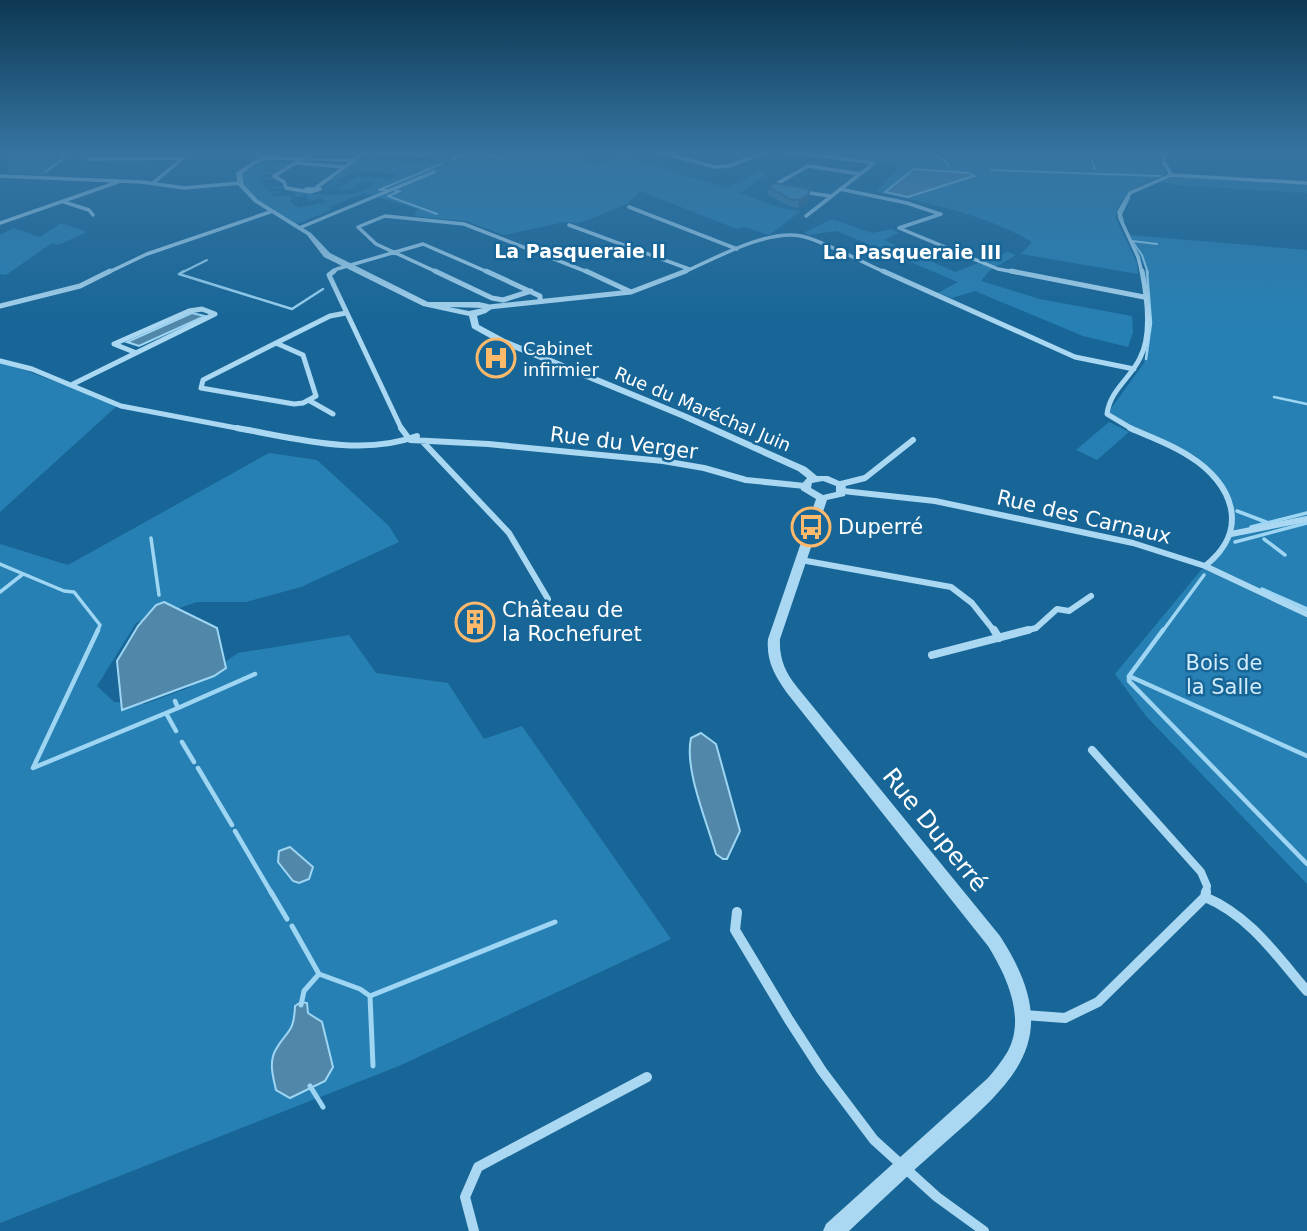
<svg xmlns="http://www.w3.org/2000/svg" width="1307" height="1231" viewBox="0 0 1307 1231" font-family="'DejaVu Sans',sans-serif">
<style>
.green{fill:#2780b3}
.water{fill:#5187a9;stroke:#9dd5f3;stroke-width:2}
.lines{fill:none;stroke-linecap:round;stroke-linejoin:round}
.stream-far4{stroke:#9dd5f3;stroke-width:2}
.stream-far3{stroke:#9dd5f3;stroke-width:2.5}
.stream-far2{stroke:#9dd5f3;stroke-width:3.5}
.stream-far1{stroke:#9dd5f3;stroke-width:4.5}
.stream{stroke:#9dd5f3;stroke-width:5}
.minor-far4{stroke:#aad7f1;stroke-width:3.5}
.minor-far3{stroke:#aad7f1;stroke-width:5}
.minor-far2{stroke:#aad7f1;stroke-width:6}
.minor-far1{stroke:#aad7f1;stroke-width:8}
.minor{stroke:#aad7f1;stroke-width:10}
.tertiary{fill:#aad7f1;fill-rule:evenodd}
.wall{fill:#3a7ea4}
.shaded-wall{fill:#306686}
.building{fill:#4492bf;stroke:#306686;stroke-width:2}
.labels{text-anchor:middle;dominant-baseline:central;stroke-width:5;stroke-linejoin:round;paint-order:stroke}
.far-poi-label{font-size:18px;fill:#fff;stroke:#176697;text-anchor:start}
.far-street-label{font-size:18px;fill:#fff;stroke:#176697}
.far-neighbourhood-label{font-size:19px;font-weight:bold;fill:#fff;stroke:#176697}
.street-label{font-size:21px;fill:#fff;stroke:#176697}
.poi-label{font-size:21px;fill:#fff;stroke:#176697;text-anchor:start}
.park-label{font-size:21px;fill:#d1ecfc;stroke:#176697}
.near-street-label{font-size:24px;fill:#fff;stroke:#176697}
</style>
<rect width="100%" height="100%" fill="#176697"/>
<path class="green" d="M9,151H75L46,175L8,173Z
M468,151H559L595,165L625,157L727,188L761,171L766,174L740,193L781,208L801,211L769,235L745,227L737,229L640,191L627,204L580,223L564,222L504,235L466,221L414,216L417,209L364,193L331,206L330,211L296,224C275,212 247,200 242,175L261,163H293L279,170L280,172L269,167L256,170L277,173L257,176L261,179L272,177L274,179L259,180L266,188L281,186L282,188L267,189L270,193L286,190L271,194L275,197L289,195L293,199L289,201L299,208L326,202L321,198L309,201L306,195L298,197L292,191L303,192L301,193L304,194C319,193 366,201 374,181L360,183L352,189L334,190L358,177L392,179L397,175C376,170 353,169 335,182L340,183L324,189L321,187H326L334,182L331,180L360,159L421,163L430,155L446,160Z
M840,151H1162L1166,174C1141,185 1123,188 1115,217L1137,263L1138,274L1021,254L1032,242C986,214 929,204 876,192L899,167L845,158Z
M1172,176L1307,183V193L1175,185L1159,182Z
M832,219L872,233L892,229L899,233L884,240L955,272L1008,252L1016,255L989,271L981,281L1040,299L1132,316L1133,332L1128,347L1083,336L975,291L952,298L938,293L958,282L837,231L807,235L805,232Z
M61,223L87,232L58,245L52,243L6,275L0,274V235L13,228L40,237Z
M1128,235L1307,250V884L1146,716L1115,674L1231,534V504L1206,466L1107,414L1144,363L1151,334L1145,268Z
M0,361L118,405L0,512Z
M1109,422L1129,432L1097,460L1076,450Z
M269,453L317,460L389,526L399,542L301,587L246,602H197L136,623L97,686L114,702L145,704L188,688L238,653L349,635L376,673L448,683L484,739L522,726L671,939L399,1066L0,1223V544L68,565Z"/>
<path class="water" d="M914,169L969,173L974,176L908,197L885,192Z
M192,313L205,316L139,346L127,342Z
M164,602L217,628L226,668L214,676L122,710L117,661L138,626L156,605Z
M701,733L716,744L740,831L727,859H723L716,854C707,822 684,769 691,738Z
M290,847L313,867L309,879L299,883L293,881L278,862L279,851Z
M301,1002L307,1003L308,1013L322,1022L333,1067L325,1081L290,1098L276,1090C273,1077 269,1063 275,1051C286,1030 294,1035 295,1006Z"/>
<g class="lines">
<path class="stream-far4" d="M928,151L945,161L948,166
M1084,151L1089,158
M1162,151L1164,165
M452,159L471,152L504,159
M1092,161L1095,169
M991,170L1160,176
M45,172L73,151
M386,190H379L441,164
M395,191H400L388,196L437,214
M1123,222L1121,214L1129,198
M181,273L207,260
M1148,273L1142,255L1132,241L1157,244"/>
<path class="stream-far3" d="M184,271L179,274L292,309L323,289
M1146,359L1151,323L1147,271
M1274,397L1307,404"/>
<path class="stream-far2" d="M1237,511L1266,522
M1251,527L1307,513
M151,538L159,595
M1264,539L1285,555
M1235,542L1307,523
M0,564L64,591L74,592L100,625L97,632
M1262,589L1307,609
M0,592L23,574
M1162,632L1204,575"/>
<path class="stream-far1" d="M98,630L33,768L166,713
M1163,630L1129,676V681L1307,864
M1129,676L1307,756
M175,701L178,708L166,713L176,731
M178,708L255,674
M182,742L194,762
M198,768L232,825
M235,831L272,894"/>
<path class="stream" d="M271,892L287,919
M292,926L319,974L304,991L301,1005
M319,974L360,989L370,996L555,922
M370,996L373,1066
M310,1086L323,1107"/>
<path class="minor-far4" d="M372,151L420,155L435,151
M655,151L715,167L729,166L768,151
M785,151L874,163
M1164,151V161L1171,175
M273,158L355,160
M88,159L183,158L153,183
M297,163L345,167
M0,176L142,182L184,188L240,183
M317,187L367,151
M777,187L773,186L808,166L860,174
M306,189H320L310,192L286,188L284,182L274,176L315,151
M840,189L907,203L940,214
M803,192L830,196
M64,202L89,210L93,215
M629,207L737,249
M941,214L899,228L998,269L1020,273
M806,216L873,164
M0,223L118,182
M569,225L689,269
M299,228L434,172
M107,273L147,254L270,212
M331,273L337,269L423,244L490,273
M439,273L376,244L358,227L385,216L464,224L590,273
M682,273C714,259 767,229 801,236C822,240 865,264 887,273
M1142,273L1138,257L1120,218L1119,212L1130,193L1171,175L1307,183"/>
<path class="minor-far3" d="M334,271L329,275L402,430
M435,271L492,298L503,300L531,291
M486,271L540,296V301
M586,271L631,292
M883,271L1075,357L1134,369
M1011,271L1144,297
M0,306L80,286L110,271
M489,307L631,292L686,271
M276,343L303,355L316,396L303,403L294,404L201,388L203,380Z
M276,343L330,316L346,313
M0,361L32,369L121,406L247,430
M73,384L215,314L202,309L189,311L114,344L134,352
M310,401L333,414
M1134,430L1107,414C1110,390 1130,379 1140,358C1152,335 1147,296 1142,271"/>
<path class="minor-far2" d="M237,428C294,438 361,457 417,436
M401,428L410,440L488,444L663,461L704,468L746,480L805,486
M1130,428C1150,437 1171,444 1189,456C1233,483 1251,530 1205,566
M423,442L509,533L548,599
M841,484L865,478L913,440
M843,491L935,501L1133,543L1205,566L1307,614
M1231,534L1307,519
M801,560L951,587L972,603L995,632
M1021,632L1036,628L1057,609L1069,611L1091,596"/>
<path class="minor-far1" d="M994,630L999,638
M932,655L1028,630
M1092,750L1201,872L1207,886L1206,894"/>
<path class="minor" d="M1205,897L1206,892
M737,912L735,930L789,1020L822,1071L874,1140L937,1197L984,1231
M1024,1015L1065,1018L1098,1002L1205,897C1250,916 1276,955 1307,991
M474,1231L465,1197L478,1167L647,1077"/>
<path class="tertiary" d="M257,154L276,158L259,162L242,174L244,185L258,200L311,233L330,253L428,302H479L488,304L493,308L486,313L477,316L479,325L505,339L687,414L806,467L817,476H828L846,484L845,496L827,500L780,639C779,658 785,672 797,687L1000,936C1066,1038 1018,1079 940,1147C909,1174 879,1203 849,1231H823L826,1224L988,1078C995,1070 1002,1061 1008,1051C1026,1017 1006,975 988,946L787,693C775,676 766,661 768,639L816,499L801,490L800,486L807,478L798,471L681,418L499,343L472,328L469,316L423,306L324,257L307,235L254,202L238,185L236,173L255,160L262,158L255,157ZM449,307L483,308L469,311ZM823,481L836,486V492L823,495L811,488L812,483Z"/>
</g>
<path class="wall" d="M769,187L810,189L807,203L798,208L789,206L768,195Z"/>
<path class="shaded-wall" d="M810,189L807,203L798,208L799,200Z"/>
<path class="building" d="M775,183L810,189L808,195L799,200L790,199L769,187Z"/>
<linearGradient id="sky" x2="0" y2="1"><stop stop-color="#0d3853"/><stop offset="0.47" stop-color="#3674a1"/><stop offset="1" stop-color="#3674a1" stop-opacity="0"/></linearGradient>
<rect width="1307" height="324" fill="url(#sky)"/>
<defs>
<symbol id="hospital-ring" viewBox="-11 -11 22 22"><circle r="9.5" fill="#176697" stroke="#ffb96a" stroke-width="1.5"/><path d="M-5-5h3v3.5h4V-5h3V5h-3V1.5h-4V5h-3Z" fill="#ffb96a"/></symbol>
<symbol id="bus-ring" viewBox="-11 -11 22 22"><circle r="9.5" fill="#176697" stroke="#ffb96a" stroke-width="1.5"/><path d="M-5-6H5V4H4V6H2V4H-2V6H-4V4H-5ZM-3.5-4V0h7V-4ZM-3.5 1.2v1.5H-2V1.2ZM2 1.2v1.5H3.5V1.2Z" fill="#ffb96a"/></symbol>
<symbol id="building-ring" viewBox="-11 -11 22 22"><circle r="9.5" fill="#176697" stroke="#ffb96a" stroke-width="1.5"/><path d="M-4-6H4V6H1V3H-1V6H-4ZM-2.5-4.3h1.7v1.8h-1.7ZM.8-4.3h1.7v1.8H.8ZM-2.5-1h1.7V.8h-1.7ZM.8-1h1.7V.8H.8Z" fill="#ffb96a"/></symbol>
</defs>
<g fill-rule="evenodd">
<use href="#hospital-ring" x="474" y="336" width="44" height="44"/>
<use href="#bus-ring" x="789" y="505" width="44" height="44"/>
<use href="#building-ring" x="453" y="600" width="44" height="44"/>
</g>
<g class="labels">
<g class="far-poi-label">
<text x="523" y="348">Cabinet<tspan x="523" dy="21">infirmier</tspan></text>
</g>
<g class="far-street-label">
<text transform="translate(703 409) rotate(23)">Rue du Maréchal Juin</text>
</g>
<g class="far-neighbourhood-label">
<text x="580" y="251">La Pasqueraie II</text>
<text x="912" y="252">La Pasqueraie III</text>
</g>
<g class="street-label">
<text transform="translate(624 443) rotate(7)">Rue du Verger</text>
<text transform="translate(1084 517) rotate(13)">Rue des Carnaux</text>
</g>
<g class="poi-label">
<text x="838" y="527">Duperré</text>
<text x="502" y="610">Château de<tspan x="502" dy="24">la Rochefuret</tspan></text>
</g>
<g class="park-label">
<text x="1224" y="663">Bois de<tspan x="1224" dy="24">la Salle</tspan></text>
</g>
<g class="near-street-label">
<text transform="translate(935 830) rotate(51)">Rue Duperré</text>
</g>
</g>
</svg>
